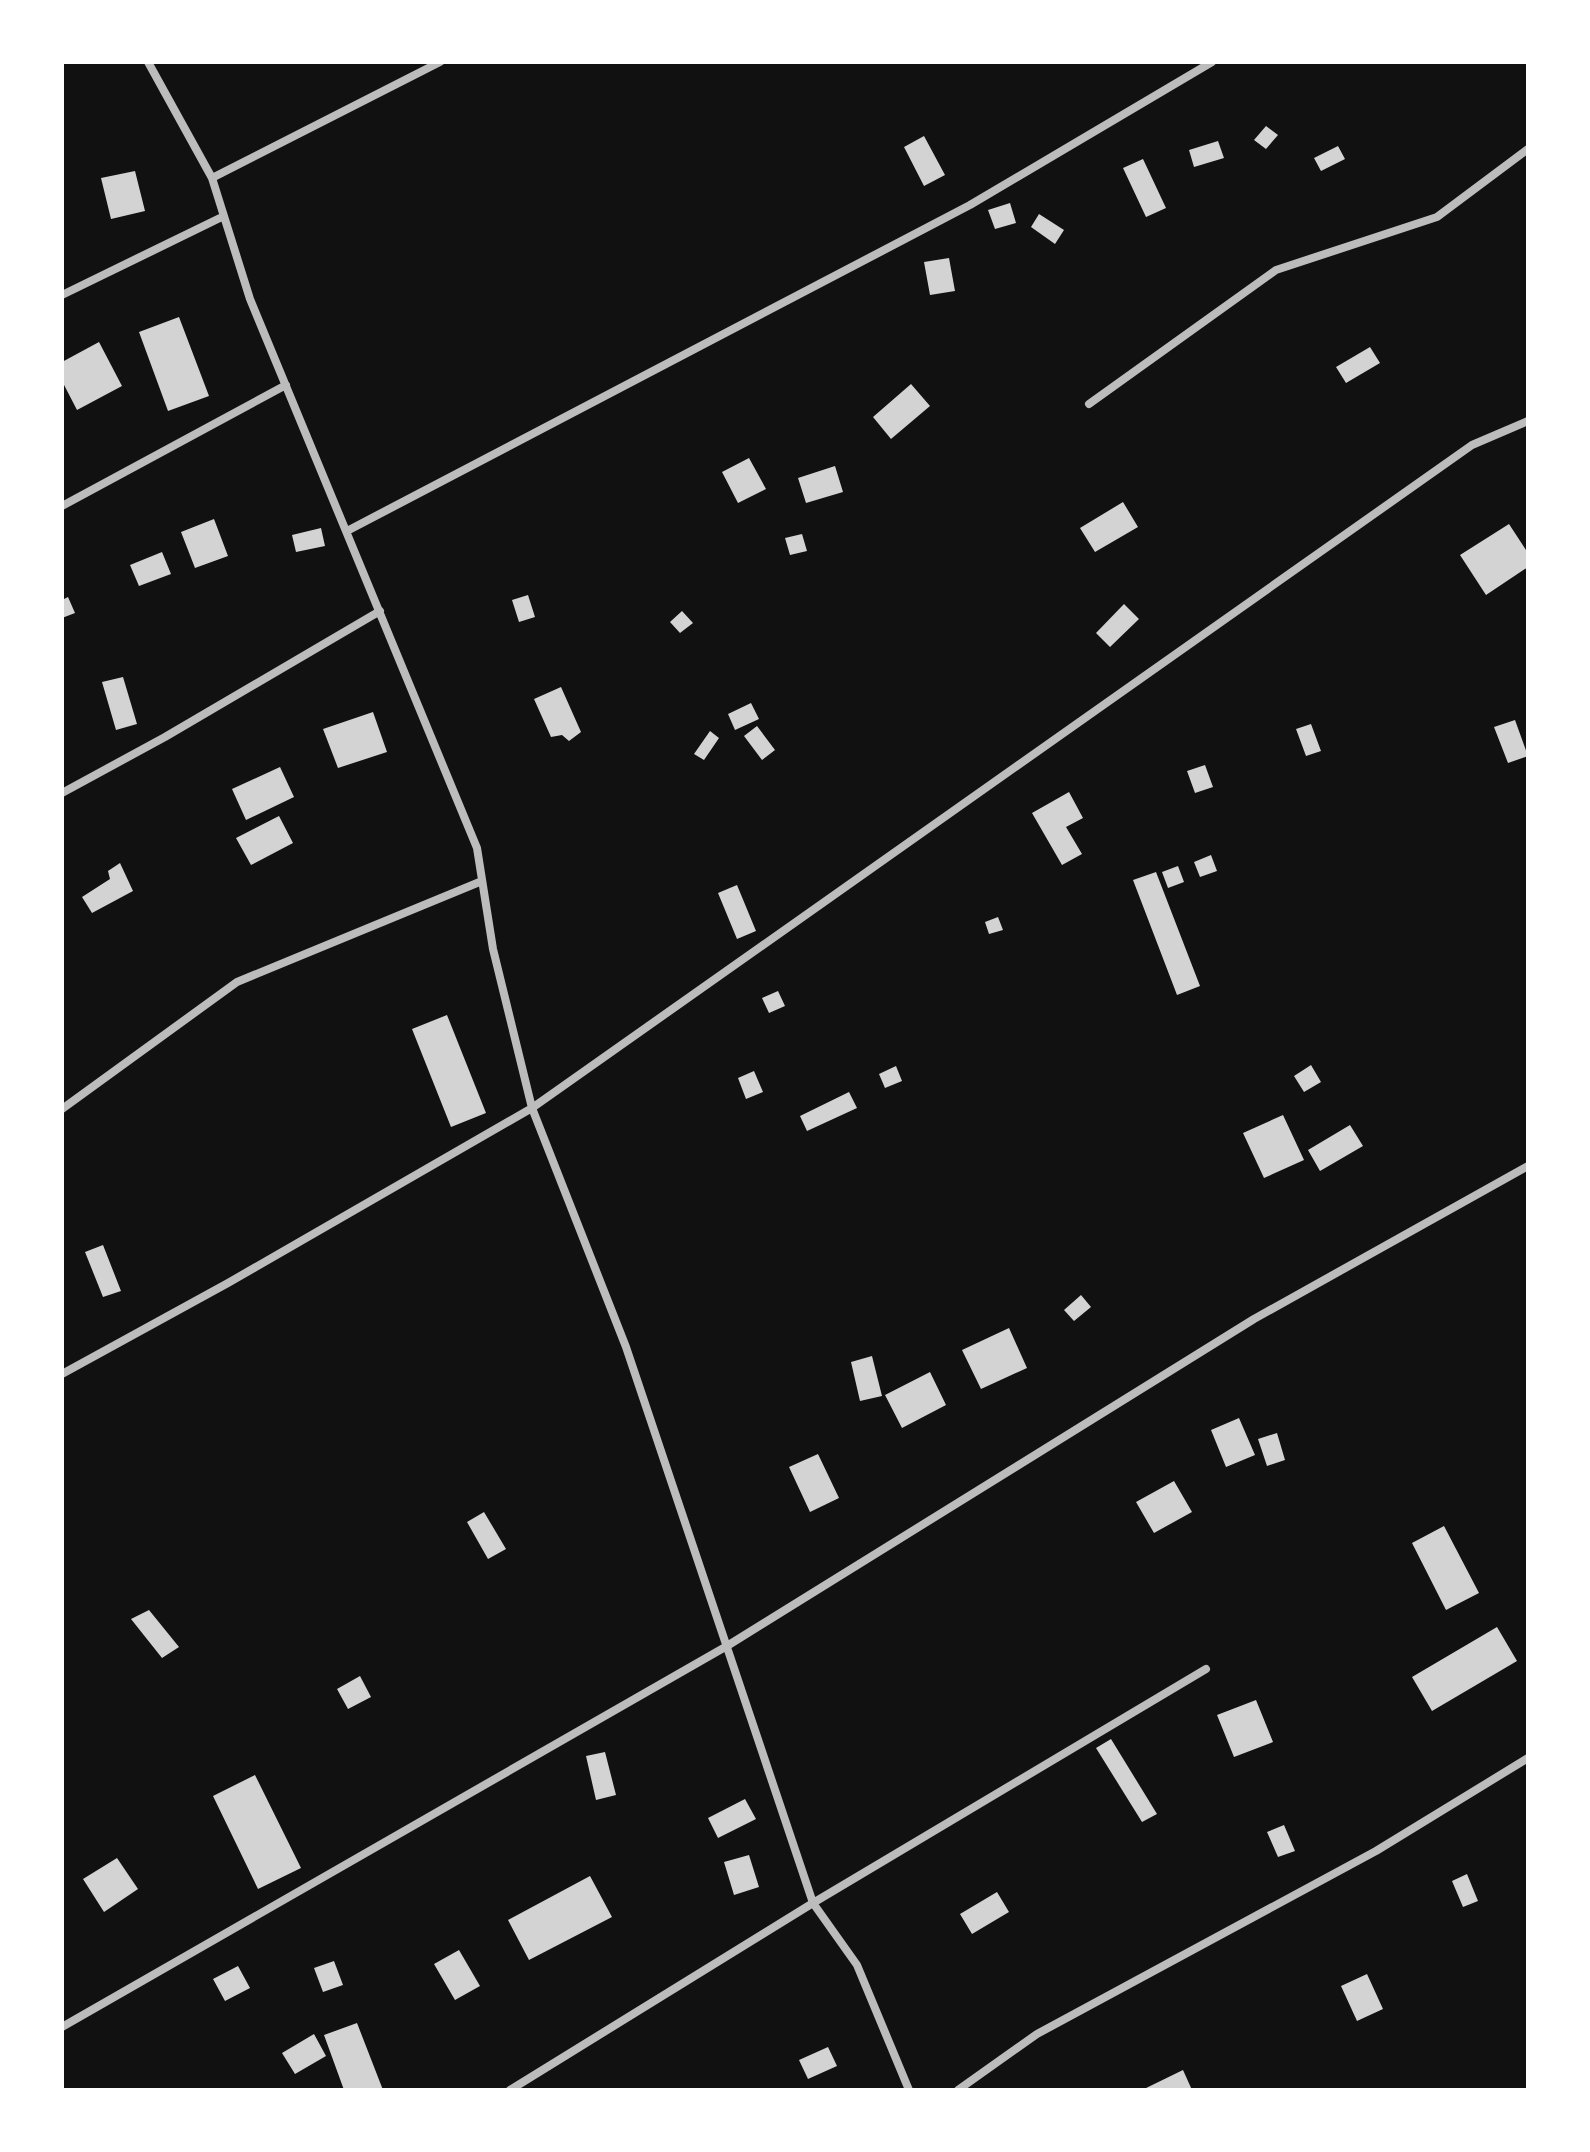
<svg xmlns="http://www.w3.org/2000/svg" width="1590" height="2152" viewBox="0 0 1590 2152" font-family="Poppins,sans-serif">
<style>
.building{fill:#d3d3d3}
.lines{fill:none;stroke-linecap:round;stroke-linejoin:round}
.minor{stroke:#bcbcbc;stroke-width:8}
</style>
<rect width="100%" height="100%" fill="#111"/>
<path class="building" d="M1266,126L1278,135L1266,149L1254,140Z
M924,136L945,175L924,186L904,147Z
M1218,141L1224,158L1194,167L1189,150Z
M1338,146L1345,159L1321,171L1314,158Z
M1143,159L1166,208L1146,217L1123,168Z
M135,171L145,211L111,219L101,178Z
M1010,203L1016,223L995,229L988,210Z
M1039,214L1064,230L1055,244L1031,227Z
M949,258L955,291L930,295L924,262Z
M179,317L209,396L168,411L139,332Z
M99,342L122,386L77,410L62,381V362Z
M1370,347L1380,363L1346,383L1336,367Z
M911,384L930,406L891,439L873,417Z
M749,458L766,489L738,503L722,472Z
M835,466L843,492L806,503L798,478Z
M1123,502L1138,527L1095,552L1080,528Z
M214,519L228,556L195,568L181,532Z
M1509,524L1528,553V567L1486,595L1460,555Z
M321,528L325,546L296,552L292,535Z
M802,534L807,551L790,555L785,538Z
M162,552L171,574L139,586L130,565Z
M528,595L535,617L519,622L512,600Z
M68,597L75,613L62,618V600Z
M1124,604L1139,619L1110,647L1096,633Z
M682,611L693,623L680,633L670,622Z
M123,677L137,724L116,730L102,682Z
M561,687L581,732L569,741L562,735L551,737L534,699Z
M751,703L759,719L735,730L728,714Z
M373,712L387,752L338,768L323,729Z
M1515,720L1528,756L1508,763L1494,727Z
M1311,724L1321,751L1306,756L1296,729Z
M757,726L775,750L762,760L744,736Z
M710,731L719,738L704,760L694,754Z
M1205,765L1213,787L1195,793L1187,771Z
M280,767L294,797L246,820L232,789Z
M1069,792L1083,818L1066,827L1082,854L1062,865L1032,813Z
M279,816L293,843L251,865L236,838Z
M1211,855L1217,871L1200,877L1194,862Z
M120,863L133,891L92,913L82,897L110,879L108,871Z
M1178,866L1184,882L1168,888L1162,872Z
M1156,872L1200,986L1177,995L1133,880Z
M737,885L756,931L737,939L718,893Z
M998,917L1003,930L989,934L985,922Z
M778,991L785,1006L769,1013L762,998Z
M447,1015L486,1113L451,1127L412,1029Z
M1311,1065L1321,1082L1304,1092L1294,1076Z
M896,1066L902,1081L885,1088L879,1074Z
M754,1071L763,1092L746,1099L738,1078Z
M849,1092L857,1108L807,1131L800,1116Z
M1283,1115L1304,1160L1264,1178L1243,1133Z
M1350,1125L1363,1146L1320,1171L1308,1150Z
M103,1245L121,1291L103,1297L85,1252Z
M1081,1295L1091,1307L1074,1321L1064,1310Z
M1009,1328L1027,1368L981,1389L962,1350Z
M872,1356L882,1396L860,1401L851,1362Z
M930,1372L946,1405L902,1428L885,1395Z
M1239,1418L1255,1455L1226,1467L1211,1430Z
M1277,1433L1285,1460L1267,1466L1258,1439Z
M818,1454L839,1498L810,1512L789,1467Z
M1174,1481L1192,1512L1154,1533L1136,1502Z
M484,1512L506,1549L488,1559L467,1522Z
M1444,1526L1479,1593L1446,1610L1412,1543Z
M149,1610L179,1647L162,1658L131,1619Z
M1497,1627L1517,1661L1432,1711L1412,1677Z
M360,1676L371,1697L348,1709L337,1689Z
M1256,1700L1273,1742L1234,1757L1217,1715Z
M1111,1739L1157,1814L1142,1822L1096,1748Z
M605,1752L616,1795L596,1800L586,1756Z
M255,1775L301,1868L258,1889L213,1796Z
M745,1799L756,1819L718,1838L708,1818Z
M1284,1825L1295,1851L1278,1857L1267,1832Z
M749,1855L759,1887L734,1895L724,1862Z
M117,1858L138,1889L104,1912L83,1879Z
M1467,1874L1478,1901L1463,1907L1452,1881Z
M590,1876L612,1917L529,1960L508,1920Z
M997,1892L1009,1912L972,1934L960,1914Z
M459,1950L480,1986L455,2000L434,1964Z
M334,1961L343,1985L323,1992L314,1968Z
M238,1966L250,1988L225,2001L213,1979Z
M1367,1974L1383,2009L1357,2021L1341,1986Z
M357,2023L383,2090H344L324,2035Z
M314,2034L326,2056L295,2074L282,2053Z
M828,2047L837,2066L808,2079L799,2060Z
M1183,2070L1192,2090H1142Z"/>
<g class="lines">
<path class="minor" d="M148,62L212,178L250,299L477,848L493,949L532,1108L626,1347L813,1903L510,2090
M212,178L440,62
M62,295L224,216
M1089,404L1276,270L1437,217L1528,149
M62,506L286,385
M347,531L970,205L1212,62
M62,793L165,737L380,611
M62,1109L237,982L482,881
M62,1374L228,1283L532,1108L1472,445L1528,421
M62,2027L727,1646L1254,1319L1528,1166
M909,2090L857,1965L813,1903L1206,1669
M958,2090L1037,2034L1376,1851L1528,1758"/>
</g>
<rect width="1590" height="2152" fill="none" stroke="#ffffff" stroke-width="128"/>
</svg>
